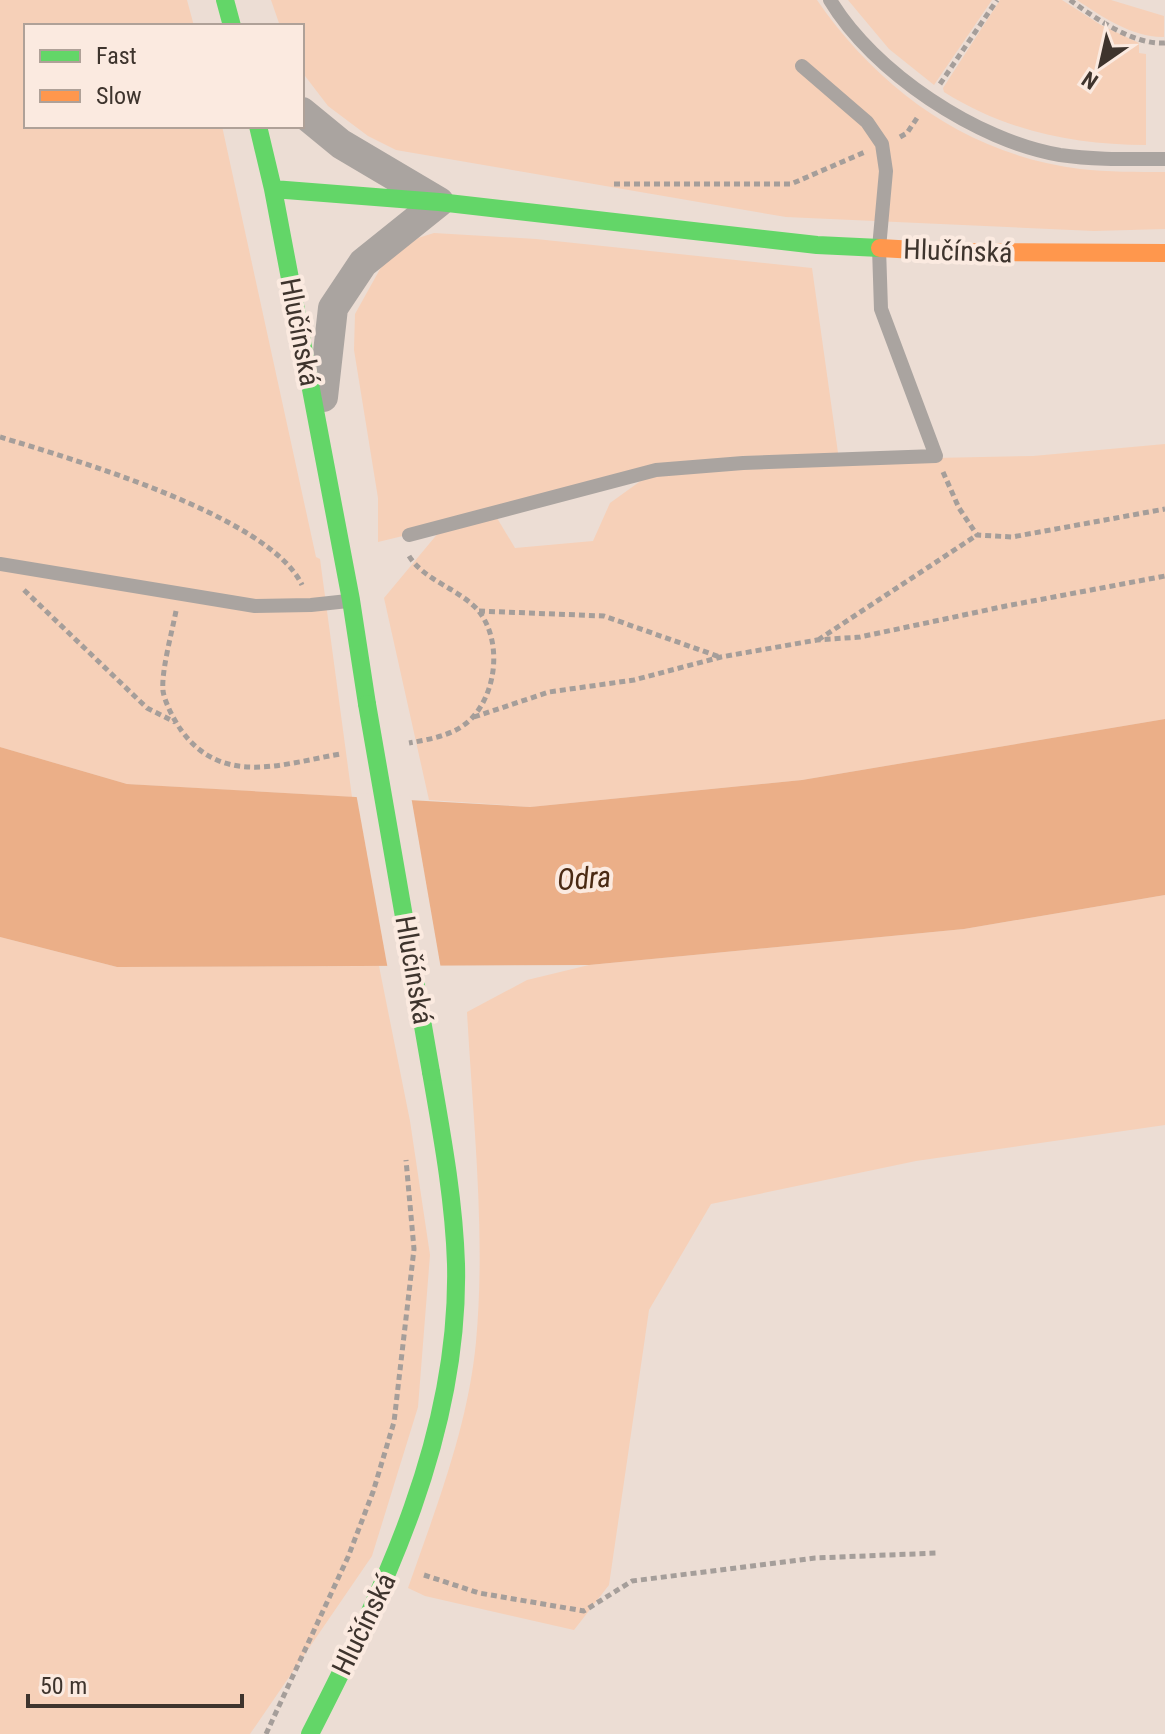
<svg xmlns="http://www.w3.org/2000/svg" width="1165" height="1734" viewBox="0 0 1165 1734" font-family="'Roboto Condensed',sans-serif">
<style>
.green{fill:#f6d0b8;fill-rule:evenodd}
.water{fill:#ebaf88}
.pier{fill:#ecddd4}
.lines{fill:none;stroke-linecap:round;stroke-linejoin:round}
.path{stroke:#a59e9a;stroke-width:5;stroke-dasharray:6 4;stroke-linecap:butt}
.lane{stroke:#aaa4a0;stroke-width:14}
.street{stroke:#aaa4a0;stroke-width:30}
.fast{stroke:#63d668;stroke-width:18}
.slow{stroke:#ff974d;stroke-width:18}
.fast-bridge{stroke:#63d668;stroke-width:18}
.labels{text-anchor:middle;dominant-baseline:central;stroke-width:8;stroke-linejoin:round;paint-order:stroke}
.street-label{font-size:28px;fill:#3e342d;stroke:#fbeae0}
.water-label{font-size:30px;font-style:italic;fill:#4a2a14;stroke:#fbeae0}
</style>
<rect width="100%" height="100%" fill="#ecddd4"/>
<path class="green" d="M0,0H187L194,26H26V126H222L316,557L320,559L352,797L127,784L0,747Z
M271,0H817C879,90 969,155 1080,169C1108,172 1137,172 1165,172V229L1094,231L786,217L396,150L368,136L328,106L302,72V26H280Z
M848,0H992L934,85L889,49Z
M1000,0H1062L1101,25L1139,43V53L1146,54V145C1074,145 1006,131 944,92L943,88Z
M1077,0H1111L1164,16V37C1134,38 1102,17 1077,0Z
M434,233L536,239L812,268L839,460L1033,456L1165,444V719L802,780L530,807L429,800L384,598L444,526L378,542V498L354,350L355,314L380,269L389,259L418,238ZM653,472L610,503L593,541L515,548L494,513Z
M1165,895V1125L916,1161L711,1204L649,1310L609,1585L574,1630L425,1596L408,1588C436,1508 468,1427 476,1342C486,1233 473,1121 467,1012L527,980L589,965L964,929Z
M0,937L117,967L379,966L410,1121L430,1255L418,1407L372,1556L250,1734H0Z"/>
<path class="water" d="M1165,719V895L964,929L589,965L117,967L0,937V747L127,784L530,807L802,780Z"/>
<path class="pier" d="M356,793L411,796L441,969L388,970Z"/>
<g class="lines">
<path class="path" d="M1070,0C1095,18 1133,45 1165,43
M940,84L997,0
M900,137L907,133L919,115
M614,184H791L865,152
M0,437C72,459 270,516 302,585
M943,472L959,508L977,535L1012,537L1165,509
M409,556C424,580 457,588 477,609C502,638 498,690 472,718C456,735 431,739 409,743
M24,590L147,708L175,722
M176,611C172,632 161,672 163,691C165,703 174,720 181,730C222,787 282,764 340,754
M479,611L604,616L720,657
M818,640L977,535
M474,717L549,692L634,680L721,657L817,640L860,637L1006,606L1165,576
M424,1575L479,1593L584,1611L632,1581L815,1558L937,1553
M266,1734L348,1557L373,1492L394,1422L414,1249L406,1160"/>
<path class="lane" d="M830,0C873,72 977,141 1060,155C1095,160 1130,159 1165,159
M409,535L656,470L743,463L936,456L881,309L879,248L886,171L882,144L867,122L802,66
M0,564L255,606L311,605L348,601"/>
<path class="street" d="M302,112L341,144L439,202L363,263L333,308L323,397"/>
<path class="fast" d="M225,0L232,26
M258,126L273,189L351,600L367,704
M273,189L439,202L817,245L880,248
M310,1734C385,1587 460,1434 456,1264C454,1200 442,1135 431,1072"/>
<path class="slow" d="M880,248L951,252L1165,253"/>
<path class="fast-bridge" d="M367,704L431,1072"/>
</g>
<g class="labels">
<g class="street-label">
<text transform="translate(958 251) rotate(2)">Hlučínská</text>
<text transform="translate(300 332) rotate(79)">Hlučínská</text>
<text transform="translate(414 970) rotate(80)">Hlučínská</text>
<text transform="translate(364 1624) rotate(-64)">Hlučínská</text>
</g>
<g class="water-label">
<text transform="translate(584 878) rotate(-4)">Odra</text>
</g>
</g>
<rect x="24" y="24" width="280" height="104" fill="#fbeae0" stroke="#afa198" stroke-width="2"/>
<rect x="40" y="50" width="40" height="12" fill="#63d668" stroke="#afa198" stroke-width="2"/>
<text x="96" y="64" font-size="24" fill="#3e342d">Fast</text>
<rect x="40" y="90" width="40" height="12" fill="#ff974d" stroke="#afa198" stroke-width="2"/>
<text x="96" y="104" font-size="24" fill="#3e342d">Slow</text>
<g transform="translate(1101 64) rotate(214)" stroke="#fbeae0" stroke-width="6" paint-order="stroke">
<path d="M0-6L14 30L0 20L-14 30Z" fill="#3e342d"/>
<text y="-12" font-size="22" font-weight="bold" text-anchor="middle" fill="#3e342d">N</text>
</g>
<path d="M28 1694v12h214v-12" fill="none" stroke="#3e342d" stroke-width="4"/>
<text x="40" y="1694" font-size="24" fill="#3e342d" stroke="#fbeae0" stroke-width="6" paint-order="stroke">50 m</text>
</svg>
